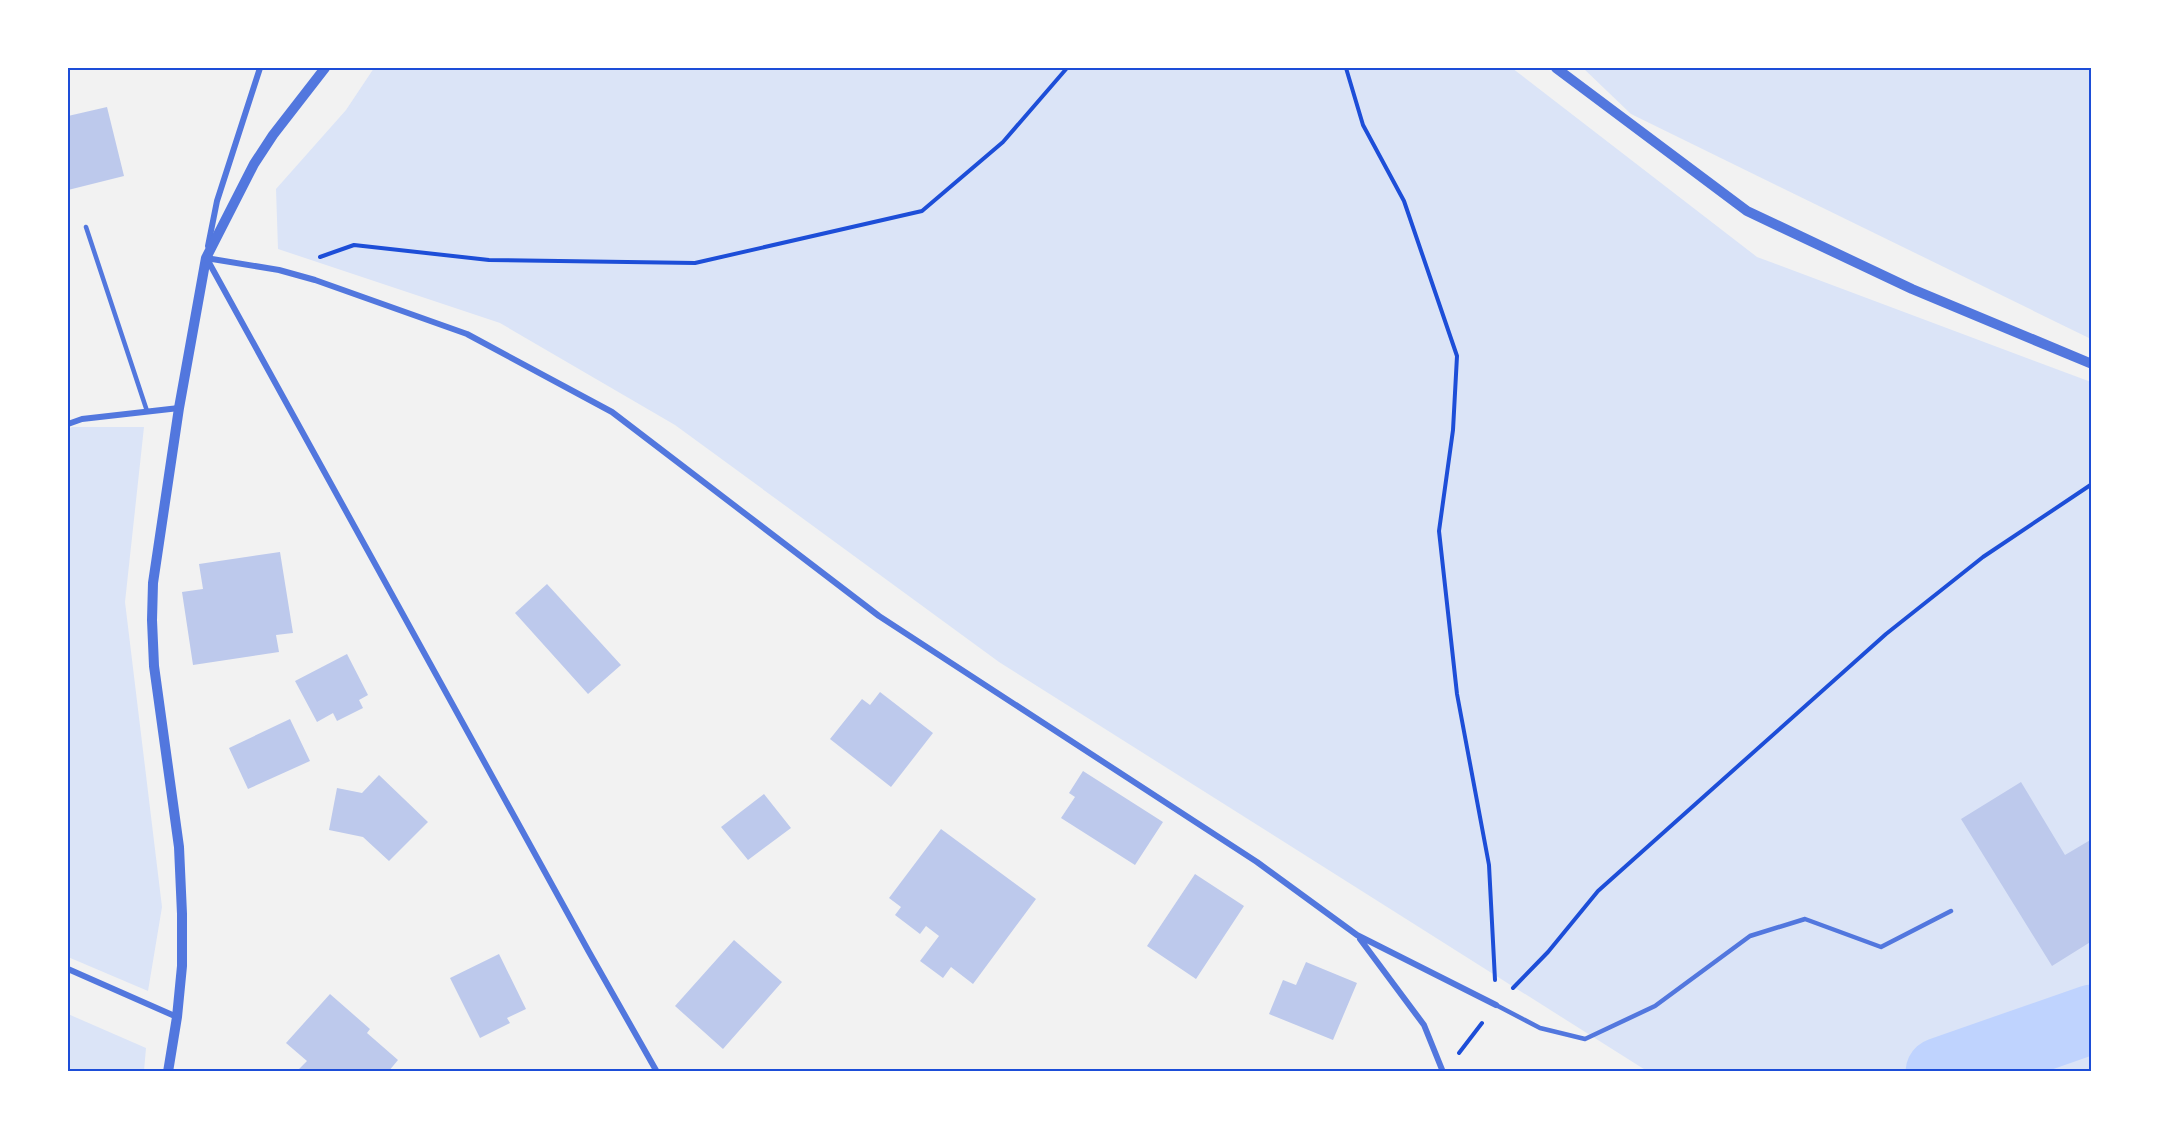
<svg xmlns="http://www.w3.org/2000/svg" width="2159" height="1139" viewBox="0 0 2159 1139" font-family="Barlow,sans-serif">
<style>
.green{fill:#dbe4f7}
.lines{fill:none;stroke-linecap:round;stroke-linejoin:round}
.river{stroke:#bfd3fe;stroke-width:69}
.building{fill:#bdc9ec}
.path{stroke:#1d4ed8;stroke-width:4}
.service{stroke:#5277de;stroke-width:4.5}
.minor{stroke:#5277de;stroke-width:6}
.tertiary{stroke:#5277de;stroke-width:10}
.neatline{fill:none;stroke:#1d4ed8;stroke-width:2}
</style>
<rect width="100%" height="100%" fill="#f2f2f2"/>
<path class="green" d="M374,68H1512L1757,257L2091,382V1071H1647L999,662L675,425L500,323L278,249L276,189L346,110Z
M1583,68H2091V339L1631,114Z
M72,427H144L125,602L162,907L148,991L68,957V429Z
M68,1014L146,1048L144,1071H68Z"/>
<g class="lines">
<path class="river" d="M1940,1072L2092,1019"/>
</g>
<path class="building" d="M107,107L124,176L68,190V116Z
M280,552L293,633L276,635L279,652L193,665L182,592L203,589L199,564Z
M547,584L621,665L588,694L515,613Z
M347,654L368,695L359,700L363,708L337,721L333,713L317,722L295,681Z
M880,692L933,733L891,787L830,739L862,699L870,705Z
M290,719L310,761L248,789L229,748Z
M1083,771L1163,822L1135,865L1061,818L1075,797L1069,793Z
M379,775L428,822L389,861L363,837L329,830L337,788L362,793Z
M2021,782L2065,855L2092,839V941L2052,966L1961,819Z
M764,794L791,828L748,860L721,827Z
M941,829L1036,899L973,984L951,967L943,978L920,961L939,936L926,926L920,934L895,915L901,907L889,898Z
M1195,874L1244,906L1196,979L1147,946Z
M734,940L782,982L723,1049L675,1006Z
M499,954L526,1009L507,1018L510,1023L480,1038L450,978Z
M1306,962L1357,983L1333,1040L1269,1014L1283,980L1296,985Z
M330,994L370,1029L367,1033L398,1060L388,1072L298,1070L307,1061L286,1043Z"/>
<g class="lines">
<path class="path" d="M1346,68L1363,125L1404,201L1457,356L1453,430L1439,531L1457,694L1489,865L1495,980
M320,257L354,245L489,260L695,263L922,211L1003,142L1067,68
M1513,988L1548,952L1598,891L1886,634L1983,557L2092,484
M1459,1053L1482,1023"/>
<path class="service" d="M86,227L147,411
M1496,1005L1540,1028L1585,1039L1655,1006L1750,936L1805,919L1881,947L1951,911"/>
<path class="minor" d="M208,246L217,201L260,68
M206,258L279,270L315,280L467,334L612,412L879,616L1257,862L1357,935L1496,1005
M207,259L589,952L657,1072
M68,424L82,419L179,408
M1360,939L1424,1025L1443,1072
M68,969L177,1017"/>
<path class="tertiary" d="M1556,68L1747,211L1912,289L2092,364
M168,1072L177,1017L182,966V914L179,847L154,666L152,620L153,583L179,408L206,258L254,164L273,135L325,68"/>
</g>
<rect width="2159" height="1139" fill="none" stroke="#ffffff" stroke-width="138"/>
<rect x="69" y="69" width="2021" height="1001" class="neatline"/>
</svg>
